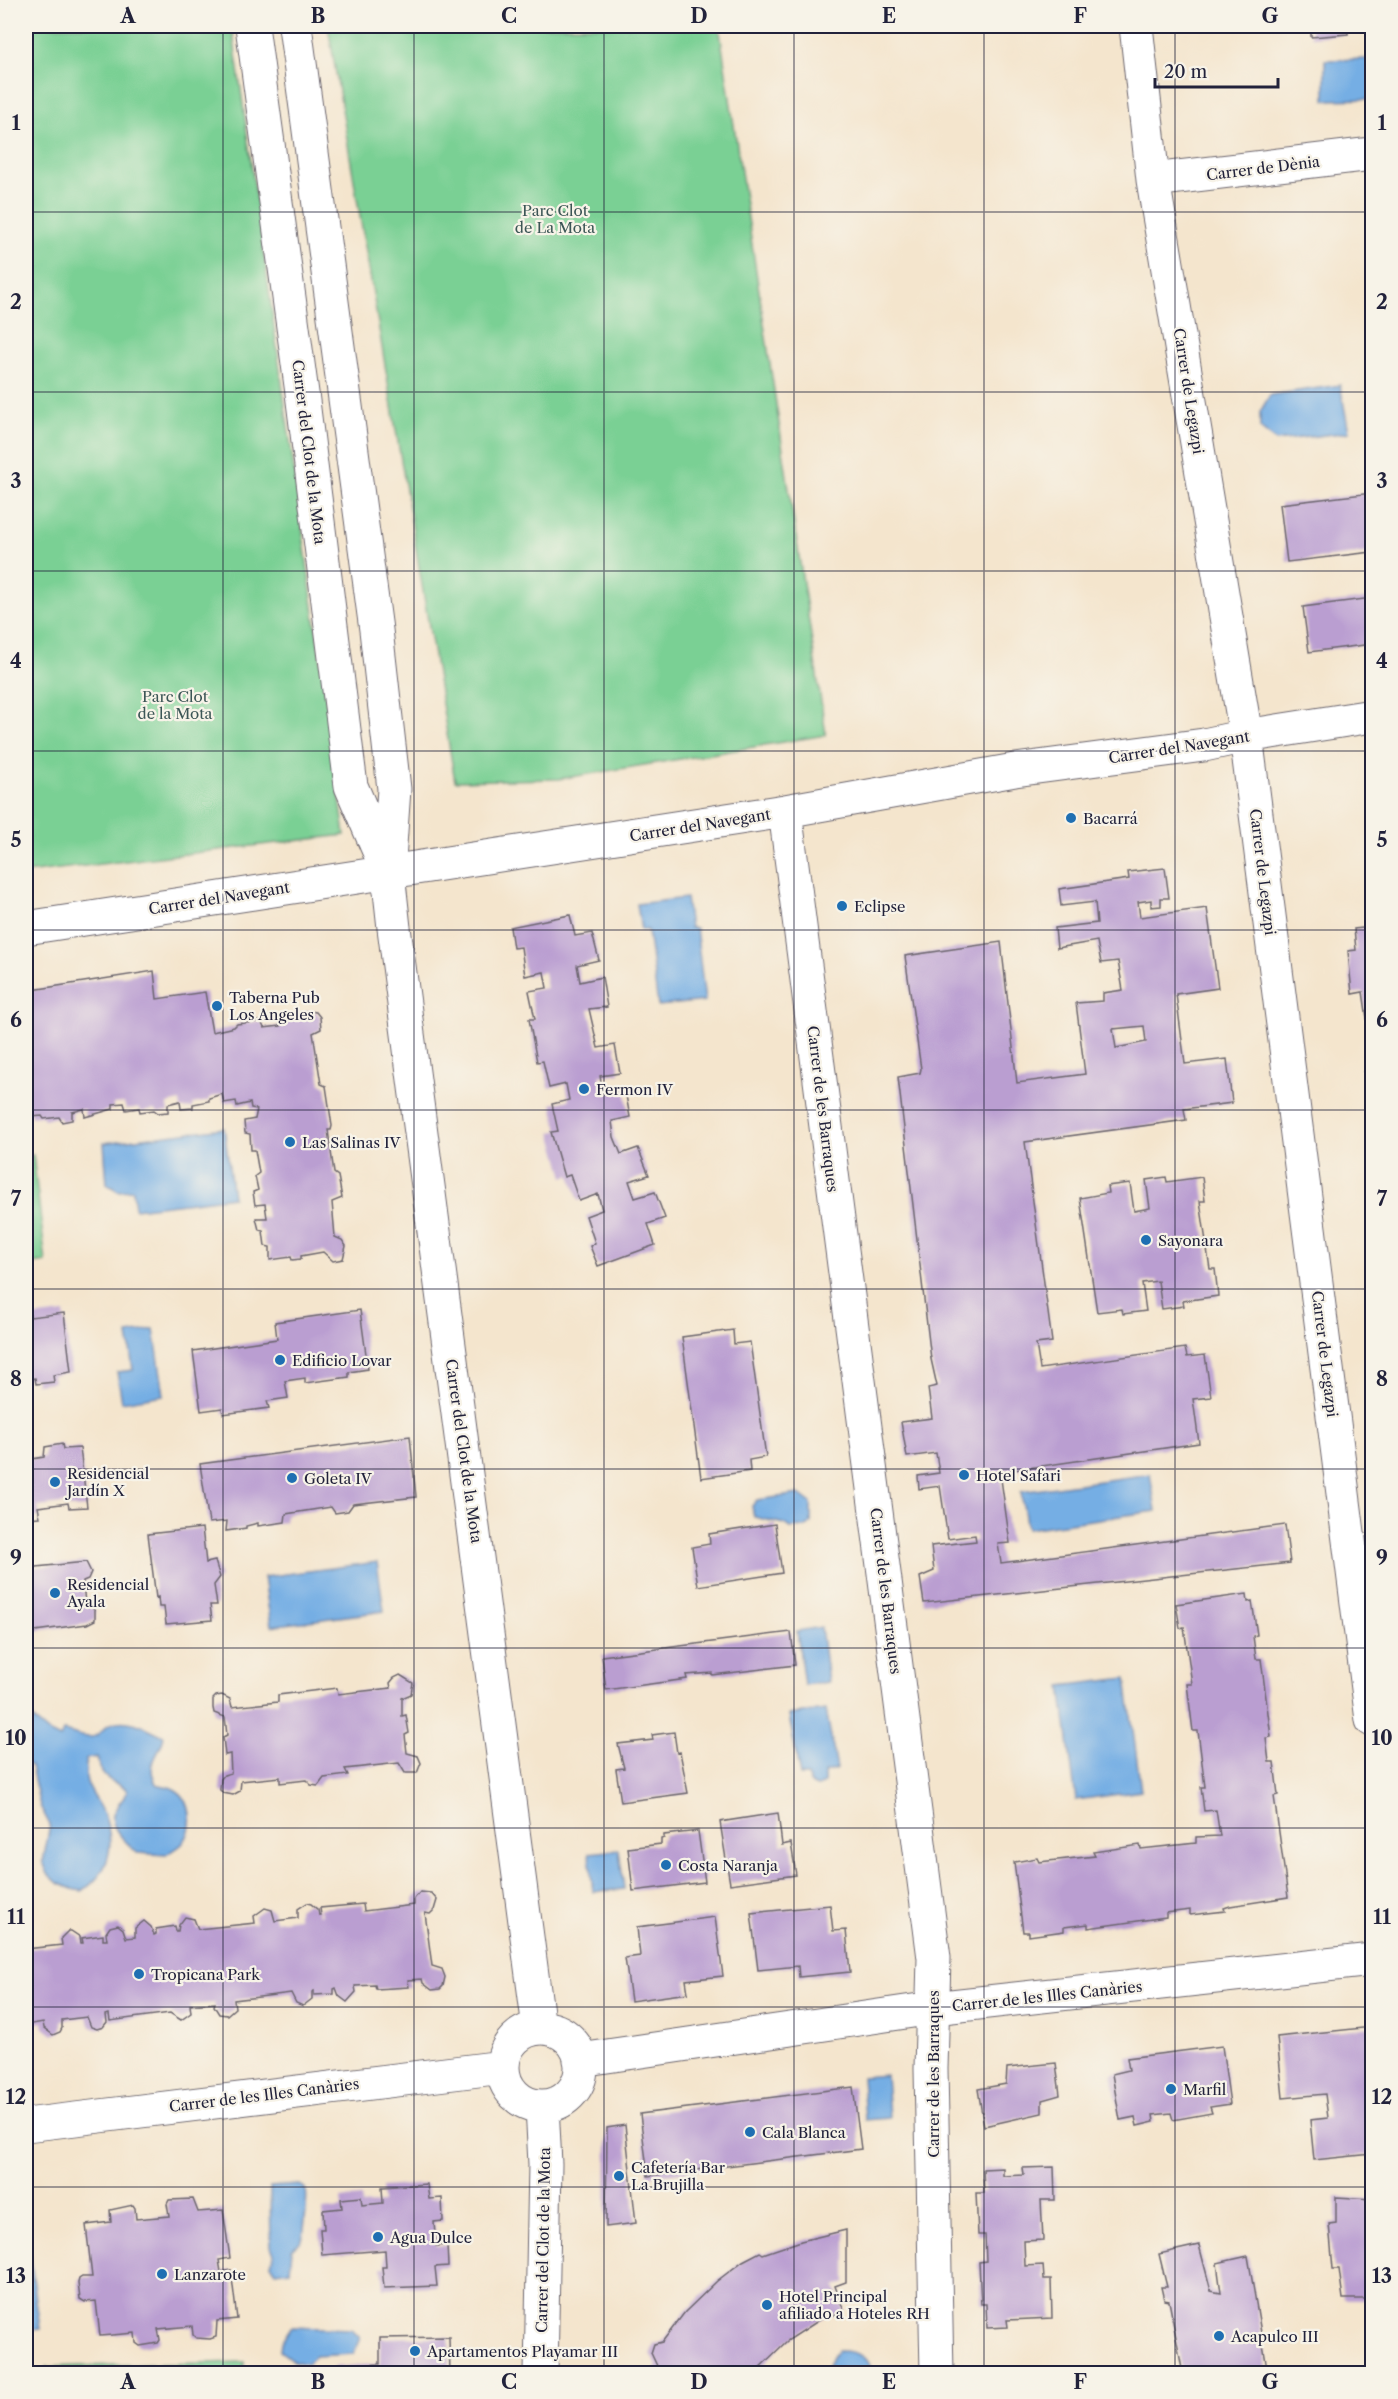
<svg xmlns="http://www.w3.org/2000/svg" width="1398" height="2399" viewBox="0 0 1398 2399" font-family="'Libre Caslon Text',serif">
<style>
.green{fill:#7ad094;stroke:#4e7968;stroke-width:1.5}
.water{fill:#74aee4;stroke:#4b6890;stroke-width:1.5}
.building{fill:#ba9ed1;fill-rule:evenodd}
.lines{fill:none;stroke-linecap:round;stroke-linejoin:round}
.minor-casing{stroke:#6c666e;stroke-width:35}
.minor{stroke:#fff;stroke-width:33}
.grid{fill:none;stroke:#22223b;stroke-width:1.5;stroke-opacity:0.55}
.poi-dot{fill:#1f6fb2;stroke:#f7f3e8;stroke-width:2}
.labels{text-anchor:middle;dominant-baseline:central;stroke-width:4.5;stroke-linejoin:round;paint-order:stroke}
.street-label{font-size:15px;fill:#22223b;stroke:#f7f3e8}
.park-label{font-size:15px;fill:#3c5656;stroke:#f7f3e8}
.poi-label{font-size:15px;fill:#22223b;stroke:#f7f3e8;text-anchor:start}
.neatline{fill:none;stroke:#22223b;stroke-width:2}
.grid-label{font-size:20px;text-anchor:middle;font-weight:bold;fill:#22223b}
</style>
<rect width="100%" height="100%" fill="#f7f3e8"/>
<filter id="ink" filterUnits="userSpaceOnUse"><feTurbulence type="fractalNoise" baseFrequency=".0167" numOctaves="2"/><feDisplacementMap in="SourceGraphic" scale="12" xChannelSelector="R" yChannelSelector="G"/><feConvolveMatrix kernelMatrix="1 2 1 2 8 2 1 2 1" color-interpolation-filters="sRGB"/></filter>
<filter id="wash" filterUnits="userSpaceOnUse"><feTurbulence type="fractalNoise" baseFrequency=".008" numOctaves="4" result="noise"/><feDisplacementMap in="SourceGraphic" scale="24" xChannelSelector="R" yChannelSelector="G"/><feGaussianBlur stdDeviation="1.35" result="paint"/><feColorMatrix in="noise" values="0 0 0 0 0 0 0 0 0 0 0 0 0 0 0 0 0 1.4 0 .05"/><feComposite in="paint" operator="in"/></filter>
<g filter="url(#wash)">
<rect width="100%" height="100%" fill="#f4e5cd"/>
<path class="green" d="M26,26H232L345,835L26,873Z
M328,26H719L826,735L559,779L455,781Z
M33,1155L46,1262L26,1265V1156Z
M244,2362V2373H46V2367Z"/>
<path class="water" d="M1372,59V99L1325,100V60Z
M1340,385L1349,432L1276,441L1260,428V412L1270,395Z
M686,898L690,928H696L705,1001L658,1006L648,930H641L637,904Z
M224,1128L233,1197L135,1209L133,1190L118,1191L107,1184L104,1143Z
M154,1329L164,1395L122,1402L117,1372L133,1370L128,1334Z
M1150,1474L1156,1511L1027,1529L1021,1492Z
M799,1494L811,1503V1523L806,1527L790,1528L784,1524L754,1517L752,1506L757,1500Z
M377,1562L384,1611L271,1626L264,1577Z
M821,1627L828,1682L804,1685L797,1631Z
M1126,1678L1141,1791L1076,1800L1061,1686Z
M826,1710L837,1769L824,1773V1783L819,1787C811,1786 810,1783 807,1776H800L789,1715Z
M26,1717H30L48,1732L60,1738L63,1731C71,1732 83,1738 91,1737C99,1737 103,1727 110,1724C127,1716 149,1729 164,1736C160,1757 145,1761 156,1784C162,1786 169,1786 174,1789C193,1799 195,1829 182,1844C178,1848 171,1852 166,1855L137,1853C128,1843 107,1828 114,1812C117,1805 124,1799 127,1792L125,1788C108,1779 101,1779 97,1757L86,1759C86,1766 85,1775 87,1782C90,1793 99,1802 103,1812C116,1843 111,1872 82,1891L72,1889L58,1883L48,1874L43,1862L50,1825L40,1806L31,1766L26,1763Z
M619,1850L624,1889L593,1892L589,1853Z
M886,2075L889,2118L865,2120L862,2077Z
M300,2185C303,2187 305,2187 306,2191C308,2195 304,2234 302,2239C300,2243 295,2246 292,2249L290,2270L276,2272L271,2264L274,2254L271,2246L270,2187Z
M30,2255L40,2329L26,2331V2256Z
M291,2327L351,2329L360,2338L353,2354L315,2356L306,2364L294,2361L280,2351L281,2343Z
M838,2351C854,2351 870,2355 870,2373H819L826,2371L832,2357Z"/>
<g id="blocks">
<path class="building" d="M1311,26H1347L1348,34L1311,37Z
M1372,493V552L1287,562L1280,504Z
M1372,598V644L1309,652L1303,607Z
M1165,868L1169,898H1161V906L1151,907V900L1138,902L1140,917L1207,908L1218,988L1176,994L1185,1064L1227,1059L1232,1103L1184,1109L1186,1120L1025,1142L1052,1342L1036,1344L1040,1369L1185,1348L1187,1357L1205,1355L1211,1397L1193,1399L1199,1443L1000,1472L1010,1543L998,1544L1001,1563L1285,1525L1290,1563L924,1603L920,1577L934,1571L931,1546L976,1541L975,1535L948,1539L940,1486L919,1489L918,1476L939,1473L936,1453L907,1457L901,1422L932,1418L928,1388L937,1386L931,1359L898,1077L920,1073L921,1069L905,956L1001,942L1017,1083L1085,1074L1076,1003L1103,1001V993L1123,990L1118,961L1101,963L1097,941L1057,948L1055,928L1097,923L1095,902L1061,906L1059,889L1129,879L1128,872ZM1144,1026L1146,1042L1116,1048L1113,1029Z
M570,915L575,936L592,933L599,960L577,965L580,982L602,977L607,1007L589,1009L598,1048L615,1045L620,1073L600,1076L603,1094L625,1090L630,1117L612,1121L614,1137L621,1154L638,1148L649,1175L629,1181L635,1198L655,1192L665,1218L648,1224L655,1245L598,1266L590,1246L595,1243L586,1216L602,1210L598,1194L579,1201L570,1175L564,1177L551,1132L558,1131L552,1104L569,1100L566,1084L549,1088L543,1061L537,1062L529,1019H535L529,991L547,988L544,972L525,976L521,947L513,948L510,927Z
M1372,927V1045H1371L1363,992L1352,994L1348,951L1356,950L1354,929Z
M154,971L157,999L205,992L212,1032L234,1027L237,1024L261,1021L264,1028L280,1026L279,1019L308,1011L316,1012L320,1017L321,1029L313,1033L321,1084L326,1086L332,1126L331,1130H328L334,1173L338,1176L342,1198L332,1202L335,1237L342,1240L346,1246L343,1259L333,1261L323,1252L301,1256V1259L292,1260L291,1257L270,1260V1247L265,1246L263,1231L259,1230L256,1218H267L265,1204L255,1205L253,1192L258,1190L255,1176L259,1173L255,1150H251L250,1134L245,1133L244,1121L255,1119L257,1109L251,1108L250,1103L237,1106L236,1101L224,1103L222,1094L209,1098V1101L193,1104V1108L181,1109L180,1101L168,1104V1112L158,1113L154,1110L140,1112L139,1108L126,1110L124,1103L113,1104V1109L85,1117L84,1109L72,1112V1120L62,1122L59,1117L44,1119L42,1116L31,1117L30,1111L26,1112V991Z
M1364,1072H1372V1106L1367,1107Z
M1166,1177L1167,1182L1202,1177L1205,1201H1200L1210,1269H1215L1218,1296L1183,1301L1184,1306L1162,1309L1158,1281L1142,1283L1146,1311L1123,1314L1122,1309L1097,1312L1080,1198L1108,1193L1107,1186L1130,1183L1134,1211L1150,1208L1146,1180Z
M360,1310L368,1369L349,1372V1377L305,1383V1378L285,1381L288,1398L267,1401L269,1408L223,1414L222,1408L201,1411L193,1351L277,1339L275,1322Z
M64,1313L71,1372L53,1375L54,1382L36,1384L35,1378L26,1379V1315H30V1317Z
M733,1330L734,1344L750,1342L766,1457L749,1460L750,1471L701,1478L682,1337Z
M410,1436L416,1497L353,1504L348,1511L335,1513L331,1507L286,1514L285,1522L258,1526V1523L246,1526V1528L226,1531L227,1521L209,1523L200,1464Z
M62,1444L63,1449L80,1448L87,1507L69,1508L68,1503L38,1507L40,1517L26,1518V1460L44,1457L45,1447Z
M775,1524L782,1573L698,1586L692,1547L710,1544L709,1534Z
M202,1528L206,1563L215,1561L220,1577L214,1585L217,1605H210L212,1620L166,1624L164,1607H159L158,1597L156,1598L148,1534Z
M86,1562L91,1572L88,1579L83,1581L85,1605H90L95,1610V1620L87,1624L35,1631L29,1642H26V1568Z
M1247,1594L1248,1602L1252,1601L1257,1635L1253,1636L1256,1659H1261L1271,1737L1266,1738L1269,1762H1274L1278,1795L1274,1796L1288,1897L1230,1906L1224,1908L1225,1911L1190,1915V1910L1166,1913V1917L1088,1928V1924L1064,1927V1931L1029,1936V1932H1023L1014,1862L1037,1858L1039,1862L1095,1856L1093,1852L1140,1845L1141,1849L1196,1843V1837L1220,1836L1216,1810L1204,1811L1201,1787H1205L1198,1731H1193L1187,1684H1192L1184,1627L1180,1628L1176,1604Z
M791,1632L795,1665L712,1675V1673L686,1675L687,1679L606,1690L602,1656Z
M400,1675L413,1683L411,1694L402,1698V1716L406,1715L409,1733L405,1735L407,1753L418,1756L421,1763L417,1773H405L399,1763L345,1769L348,1775L324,1778L318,1786L311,1785L306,1780L280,1783V1777L241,1781L240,1791L233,1795L223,1793L220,1790L221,1779L224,1775L231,1773L230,1754L225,1755L223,1737L227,1735L225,1717L214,1713L213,1708V1699L216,1696L222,1695L230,1699L232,1707L278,1702V1695L337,1688L338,1694L391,1688L390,1683L394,1678Z
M674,1732L677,1753L680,1752L688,1793L621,1802L616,1769L624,1768L618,1744L653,1740L652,1735Z
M778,1813L782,1845L791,1843L796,1875L730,1884L720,1822Z
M698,1831L705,1882L633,1891L628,1848L661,1844V1839L664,1838V1835Z
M420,1892L431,1893L437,1900L434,1910L430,1914L425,1913L432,1966L442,1969L445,1977L443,1986L440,1989L432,1990L423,1983L422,1979L408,1980L409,1987L376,1989L375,1985L355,1986L356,1992L347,2002L339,1996L336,1988L334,1989V1994L314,1995V1991L312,1992V1999L303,2006L296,2003L291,1993L234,2000L235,2008L227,2015L219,2014L214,2006L215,2003L190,2005L191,2013L181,2020L170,2013L110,2021L109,2014L106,2015L107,2022L103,2027L97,2029L91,2027L87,2017L62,2020V2028L60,2032L53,2035L44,2028L43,2022L26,2025V1949L62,1945L61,1938L68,1931H71L80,1937L81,1943H83L82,1938L103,1935V1940H107L106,1933L110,1927L118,1925L123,1929L126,1938L135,1937V1928L144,1921L151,1927L154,1935L156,1934V1929L175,1926L176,1931H178L179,1925L185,1917L194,1919L198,1929L255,1923L254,1916L265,1908L272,1910L275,1921L298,1918V1909L307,1903L311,1904L318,1910L319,1915H321L320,1908L363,1904L364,1911L414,1905V1899Z
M830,1905L833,1931L846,1930L850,1972L799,1977L798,1966L758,1970L751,1913Z
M715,1917L723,1976L686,1980L688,1993L631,2001L625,1958L640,1956L637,1927Z
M1372,2027V2154L1314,2160L1310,2120L1328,2118L1325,2094L1283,2098L1277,2037Z
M1222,2046L1230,2104L1210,2107L1212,2113L1173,2120L1171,2113L1153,2115L1154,2122L1137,2126L1135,2117L1120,2120L1112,2074L1129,2070L1127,2058Z
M1056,2063L1060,2095L1042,2100V2113L984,2126L978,2089L1006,2084L1007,2068Z
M853,2087L861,2149L648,2176L640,2114Z
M625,2125L636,2223L606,2227L607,2128Z
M1054,2167L1055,2200H1041L1043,2240L1024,2241L1025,2266L1043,2265L1044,2279H1051L1052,2318L1007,2320L1008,2327L987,2328L986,2304H981L979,2262L986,2261L985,2235H978L976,2193H984L983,2169L1003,2168V2176L1024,2175L1023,2168Z
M427,2184L429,2199L442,2198L443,2221L434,2222L436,2246L447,2245L448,2266L435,2267L437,2286L384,2288L382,2267H386L385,2250L322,2255L320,2229H324L323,2210L342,2208L341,2199L361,2197L362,2205L383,2203L382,2187Z
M1336,2197L1372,2199V2299H1343L1339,2269H1333L1329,2224L1336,2223Z
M193,2199L198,2212L223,2210L230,2258L219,2260L221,2272L231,2270L237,2319L217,2321L216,2337L210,2339L196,2338L193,2335L192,2326L158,2329L160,2340L158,2343L140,2346L136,2343L135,2333L100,2336L96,2301L85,2302L80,2299L78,2283L79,2279L82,2277H92L86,2225L111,2222L110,2210L133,2205L135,2208L136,2219L169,2216L167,2204L169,2200Z
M846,2230V2282L835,2286L844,2311L821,2319L787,2341L753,2374H652L657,2366L651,2353L654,2344L662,2342L685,2312L717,2281L743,2261L760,2252L763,2254L801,2241Z
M1199,2245L1211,2291L1221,2293L1217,2263L1248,2256L1268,2374H1236V2372L1183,2374L1169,2301L1164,2300L1161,2287H1167L1159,2254Z
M449,2337L450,2374H333V2367L380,2364V2338Z"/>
</g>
</g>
<g filter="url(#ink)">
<use href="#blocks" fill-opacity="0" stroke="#6c666e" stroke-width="1.5"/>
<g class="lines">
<defs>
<path id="minor" d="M252,26L302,393L351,786L385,865
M295,26L376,630L394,789L388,873L394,928L539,2028
M1136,26L1153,180L1246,736L1372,1720
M1153,180L1372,154
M785,811L934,1958L931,2069L937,2374
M26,928L785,811L1015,770L1204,745L1246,736L1372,716
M503 2067a39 39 0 1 1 78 0a39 39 0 1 1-78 0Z
M580,2060L933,2008L1372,1960
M26,2125L503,2067
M541,2374L545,2164L542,2106"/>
</defs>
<use href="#minor" class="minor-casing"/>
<use href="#minor" class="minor"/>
</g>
</g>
<path class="grid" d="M223,26V2374M414,26V2374M604,26V2374M794,26V2374M984,26V2374M1175,26V2374M26,212H1372M26,392H1372M26,571H1372M26,751H1372M26,930H1372M26,1110H1372M26,1289H1372M26,1469H1372M26,1648H1372M26,1828H1372M26,2007H1372M26,2187H1372"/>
<g class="poi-dot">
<circle cx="1071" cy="818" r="6"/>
<circle cx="842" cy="906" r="6"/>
<circle cx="217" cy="1006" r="6"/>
<circle cx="584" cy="1089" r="6"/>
<circle cx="290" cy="1142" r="6"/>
<circle cx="1146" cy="1240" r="6"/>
<circle cx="280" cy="1360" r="6"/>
<circle cx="964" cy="1475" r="6"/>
<circle cx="292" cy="1478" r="6"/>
<circle cx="55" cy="1482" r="6"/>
<circle cx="55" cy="1593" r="6"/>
<circle cx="666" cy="1865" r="6"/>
<circle cx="139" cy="1974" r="6"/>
<circle cx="1171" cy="2089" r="6"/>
<circle cx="750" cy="2132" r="6"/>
<circle cx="619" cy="2176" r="6"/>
<circle cx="378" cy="2237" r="6"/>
<circle cx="162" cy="2274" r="6"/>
<circle cx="767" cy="2305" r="6"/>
<circle cx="1219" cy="2336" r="6"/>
<circle cx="415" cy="2351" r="6"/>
</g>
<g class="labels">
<g class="street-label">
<text transform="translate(1263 168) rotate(-7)">Carrer de Dènia</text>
<text transform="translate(1189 391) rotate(81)">Carrer de Legazpi</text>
<text transform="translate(309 452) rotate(83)">Carrer del Clot de la Mota</text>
<text transform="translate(1179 747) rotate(-9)">Carrer del Navegant</text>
<text transform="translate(700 825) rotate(-9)">Carrer del Navegant</text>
<text transform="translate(1263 872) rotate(83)">Carrer de Legazpi</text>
<text transform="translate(219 898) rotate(-9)">Carrer del Navegant</text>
<text transform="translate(823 1109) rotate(83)">Carrer de les Barraques</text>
<text transform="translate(1325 1354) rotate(83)">Carrer de Legazpi</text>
<text transform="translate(464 1451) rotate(82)">Carrer del Clot de la Mota</text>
<text transform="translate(886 1591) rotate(83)">Carrer de les Barraques</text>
<text transform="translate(1047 1996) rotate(-6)">Carrer de les Illes Canàries</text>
<text transform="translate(933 2074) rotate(-90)">Carrer de les Barraques</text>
<text transform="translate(264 2095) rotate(-7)">Carrer de les Illes Canàries</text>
<text transform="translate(543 2240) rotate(-89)">Carrer del Clot de la Mota</text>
</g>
<g class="park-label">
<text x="555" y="210">Parc Clot<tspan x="555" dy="17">de La Mota</tspan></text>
<text x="175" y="696">Parc Clot<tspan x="175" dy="17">de la Mota</tspan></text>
</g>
<g class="poi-label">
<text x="1083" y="818">Bacarrá</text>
<text x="854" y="906">Eclipse</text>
<text x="229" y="997">Taberna Pub<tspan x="229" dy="17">Los Angeles</tspan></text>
<text x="596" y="1089">Fermon IV</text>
<text x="302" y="1142">Las Salinas IV</text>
<text x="1158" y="1240">Sayonara</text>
<text x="292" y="1360">Edificio Lovar</text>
<text x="67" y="1473">Residencial<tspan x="67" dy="17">Jardín X</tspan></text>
<text x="976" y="1475">Hotel Safari</text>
<text x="304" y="1478">Goleta IV</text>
<text x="67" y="1584">Residencial<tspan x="67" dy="17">Ayala</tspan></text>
<text x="678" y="1865">Costa Naranja</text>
<text x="151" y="1974">Tropicana Park</text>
<text x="1183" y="2089">Marfil</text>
<text x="762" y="2132">Cala Blanca</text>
<text x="631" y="2167">Cafetería Bar<tspan x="631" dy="17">La Brujilla</tspan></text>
<text x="390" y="2237">Agua Dulce</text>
<text x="174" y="2274">Lanzarote</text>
<text x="779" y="2296">Hotel Principal<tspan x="779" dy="17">afiliado a Hoteles RH</tspan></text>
<text x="1231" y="2336">Acapulco III</text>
<text x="427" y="2351">Apartamentos Playamar III</text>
</g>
</g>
<rect width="1398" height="2399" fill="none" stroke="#f7f3e8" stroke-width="66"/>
<path d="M1155 78v9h123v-9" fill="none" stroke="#22223b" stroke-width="3"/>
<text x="1164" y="78" font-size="18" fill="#22223b" stroke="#f7f3e8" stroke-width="4.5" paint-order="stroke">20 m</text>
<rect x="33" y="33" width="1332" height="2333" class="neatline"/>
<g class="grid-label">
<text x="128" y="23">A</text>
<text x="318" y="23">B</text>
<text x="509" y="23">C</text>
<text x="699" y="23">D</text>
<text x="889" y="23">E</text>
<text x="1080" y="23">F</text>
<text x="1270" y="23">G</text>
<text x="16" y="130">1</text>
<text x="1382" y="130">1</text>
<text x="16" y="309">2</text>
<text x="1382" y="309">2</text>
<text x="16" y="488">3</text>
<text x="1382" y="488">3</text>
<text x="16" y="668">4</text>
<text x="1382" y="668">4</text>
<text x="16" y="847">5</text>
<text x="1382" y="847">5</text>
<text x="16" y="1027">6</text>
<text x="1382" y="1027">6</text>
<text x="16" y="1206">7</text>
<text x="1382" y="1206">7</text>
<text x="16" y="1386">8</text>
<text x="1382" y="1386">8</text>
<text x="16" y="1565">9</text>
<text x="1382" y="1565">9</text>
<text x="16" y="1745">10</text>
<text x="1382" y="1745">10</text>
<text x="16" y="1924">11</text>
<text x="1382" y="1924">11</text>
<text x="16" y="2104">12</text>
<text x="1382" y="2104">12</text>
<text x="16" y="2283">13</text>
<text x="1382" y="2283">13</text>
<text x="128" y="2389">A</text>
<text x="318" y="2389">B</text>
<text x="509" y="2389">C</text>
<text x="699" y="2389">D</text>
<text x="889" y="2389">E</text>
<text x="1080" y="2389">F</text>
<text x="1270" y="2389">G</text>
</g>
</svg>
